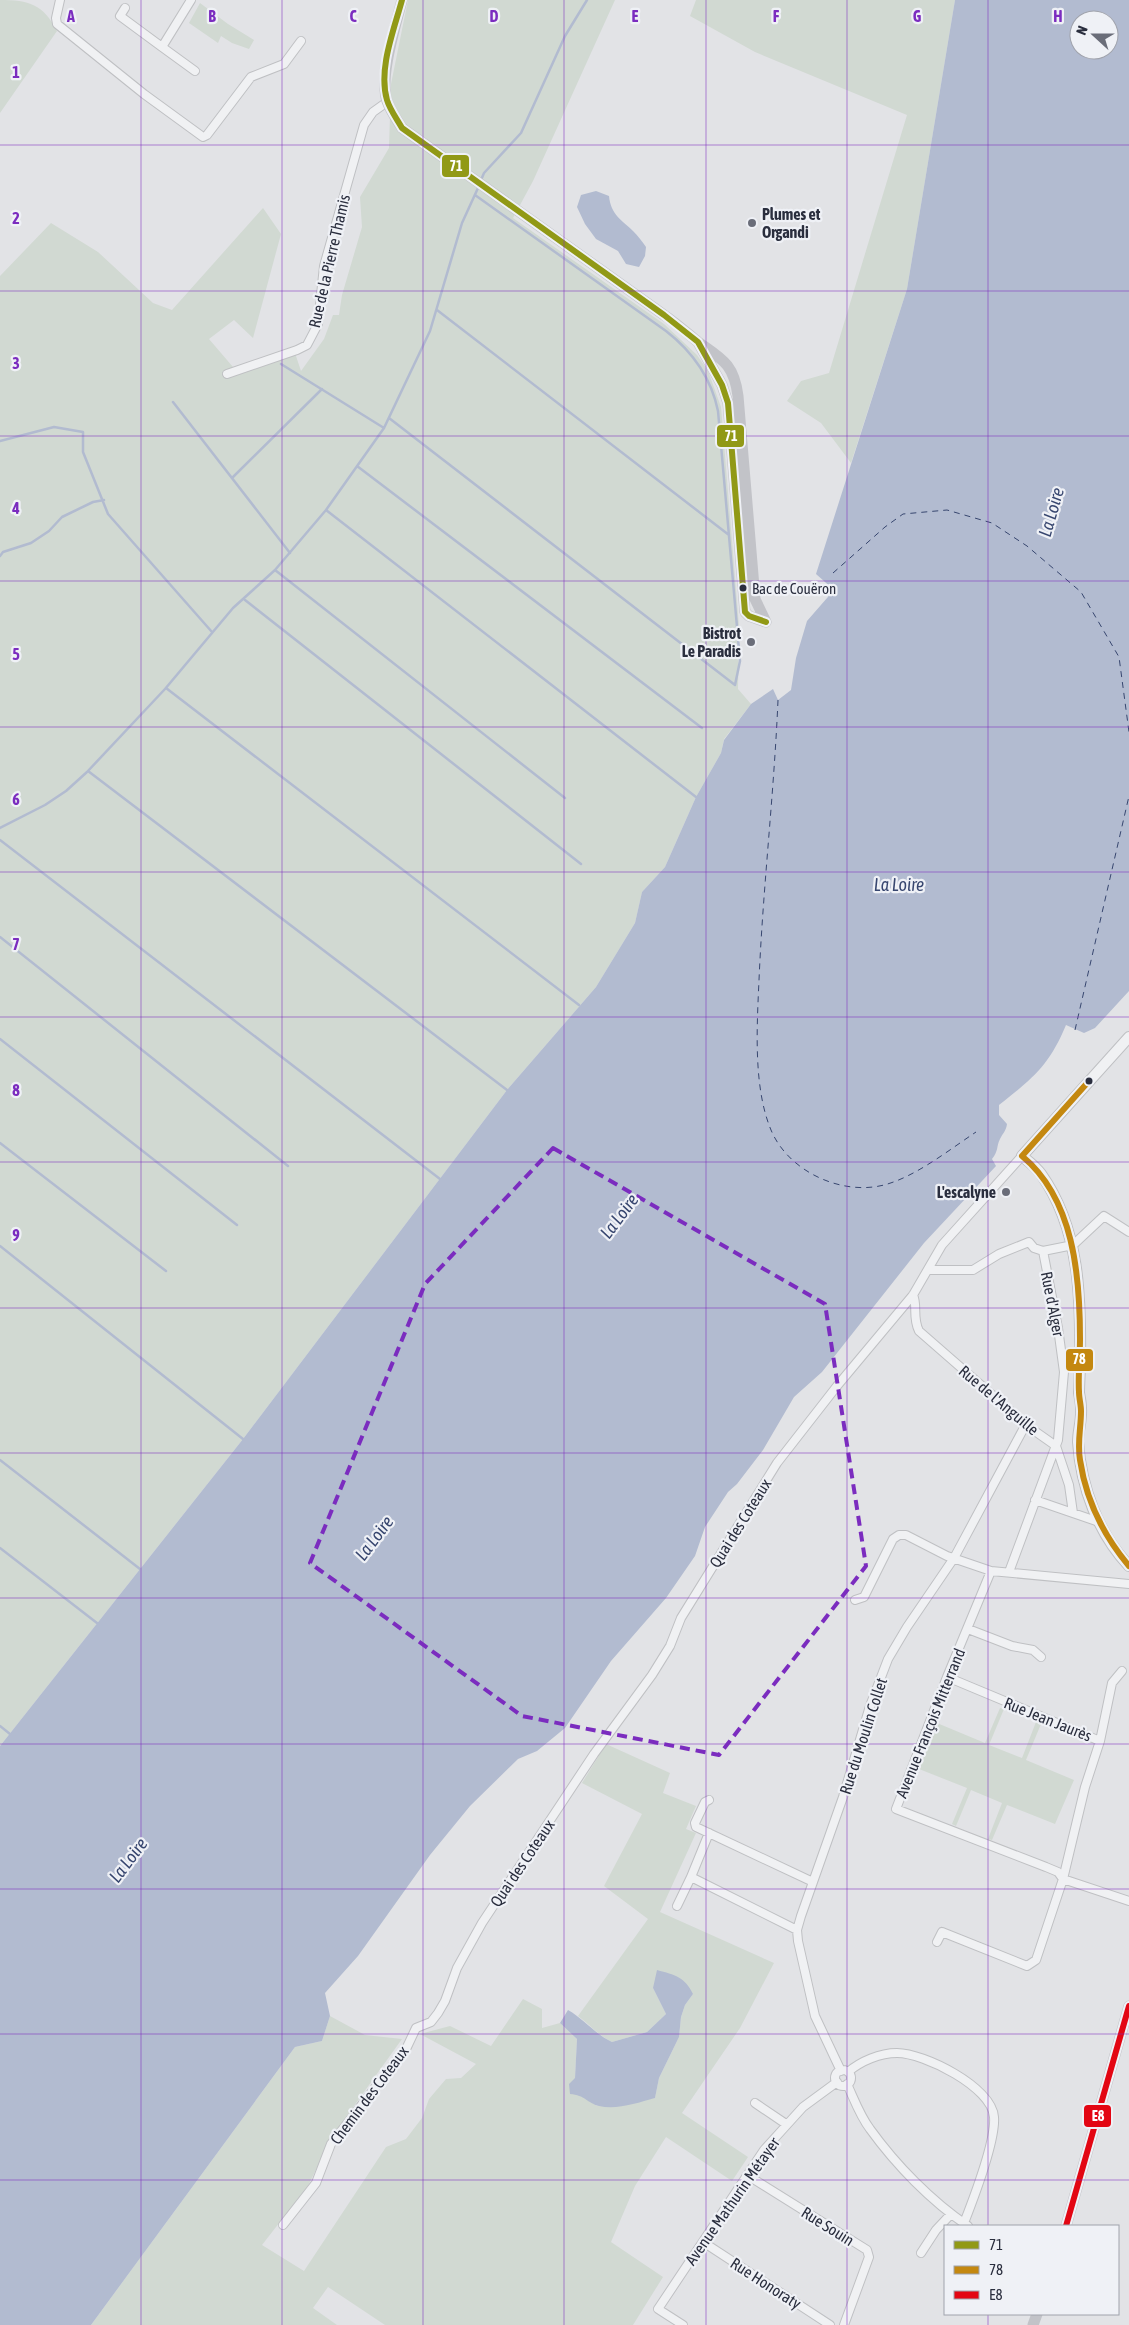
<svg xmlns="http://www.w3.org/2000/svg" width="1129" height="2325" viewBox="0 0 1129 2325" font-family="'Asap Condensed',sans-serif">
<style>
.green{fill:#d1d9d2}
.water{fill:#b2bbd0;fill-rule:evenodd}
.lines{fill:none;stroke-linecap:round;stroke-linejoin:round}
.stream{stroke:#b2bbd0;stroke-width:2.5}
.ferry{stroke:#37466f;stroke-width:1;stroke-dasharray:6 5;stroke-linecap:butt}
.minor-casing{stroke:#bfc0c3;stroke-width:10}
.tertiary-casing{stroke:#bfc0c3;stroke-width:12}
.minor{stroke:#f0f1f3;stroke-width:8}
.tertiary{stroke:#f0f1f3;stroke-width:10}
.secondary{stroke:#c2c3c8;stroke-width:11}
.bus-1-casing{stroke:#eff1f6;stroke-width:10}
.bus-2-casing{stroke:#eff1f6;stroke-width:10}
.bus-3-casing{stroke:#eff1f6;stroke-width:10}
.bus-1{stroke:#919916;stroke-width:6}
.bus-2{stroke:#c48810;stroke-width:6}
.bus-3{stroke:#e30613;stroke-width:6}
.marked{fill:none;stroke:#7b2cbf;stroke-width:4;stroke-dasharray:10 6;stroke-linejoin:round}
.grid{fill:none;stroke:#7b2cbf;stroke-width:1;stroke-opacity:0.55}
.poi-dot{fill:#6a6d79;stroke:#eff1f6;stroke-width:2}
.bus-dot{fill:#2a2e3e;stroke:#eff1f6;stroke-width:2}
.labels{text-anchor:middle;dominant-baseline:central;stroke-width:4.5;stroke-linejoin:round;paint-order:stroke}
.bus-label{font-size:15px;fill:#2a2e3e;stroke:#eff1f6;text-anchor:start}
.poi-label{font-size:16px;font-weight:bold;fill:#2a2e3e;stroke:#eff1f6;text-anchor:end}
.street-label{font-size:16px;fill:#2a2e3e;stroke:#eff1f6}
.water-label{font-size:18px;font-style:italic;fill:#37466f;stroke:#eff1f6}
.grid-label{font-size:16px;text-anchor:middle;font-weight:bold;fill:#7b2cbf;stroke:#eff1f6;stroke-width:4.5;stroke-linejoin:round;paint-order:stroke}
.line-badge{stroke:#eff1f6;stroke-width:2}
.badge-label{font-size:14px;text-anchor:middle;font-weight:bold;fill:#fff}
</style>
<rect width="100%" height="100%" fill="#e2e3e6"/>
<path class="green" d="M0,0C29,0 43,4 57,31L0,113Z
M408,0H615L533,181L513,218L664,324L697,355L708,371L721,407L739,626L738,689L751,704L724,739L721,753L696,797L665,867L642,892L635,923L596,987L507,1090L243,1439L0,1746V276L51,223L98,252L153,303L172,310L263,208L281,234L253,338L234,320L209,339L239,374L295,353L301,371L324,339L333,315H339L342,295L362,227L360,197L389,148L391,84Z
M696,0H955L907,289L851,463L821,423L787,401L801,381L829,373L907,115L755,52L690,16Z
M200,3L228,24L254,40L249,49L232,43L221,36L218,43L189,23Z
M1000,1708L1004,1709L989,1745L1022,1758L1036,1722L1041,1724L1026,1760L1074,1780L1055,1824L1007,1805L992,1840L988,1839L1002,1803L971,1790L956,1826L952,1824L967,1788L919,1769L937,1723L985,1743Z
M606,1744L670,1773L663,1793L696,1806L686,1829L696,1833L660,1912L774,1963L740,2028L682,2113L748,2157L732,2181L666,2137L635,2186L611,2242L663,2277L633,2325H385L328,2287L313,2308L337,2325H91L295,2047L322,2041L330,2016L365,2035L402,2039L331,2138L308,2186L262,2245L304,2271L386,2147L406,2139L422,2118L429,2099L446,2079L461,2078L476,2064L420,2034L450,2026L491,2046L523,1999L542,2009V2028L560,2023L577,2039L575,2078L581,2095L597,2106L655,2098L659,2078L679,2037L681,2017L685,2005L693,1994L653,1988L666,2014L647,2032L612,2042C598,2035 590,2025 578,2016L648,1919L604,1886L642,1814L582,1783Z"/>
<path class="water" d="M955,0H1129V991L1095,1028L1084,1033L1066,1025C1049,1066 1033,1078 999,1105V1115L1007,1124C1006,1131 1003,1133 1000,1139C996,1147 999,1150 992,1159L996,1166L924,1243L822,1372L794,1397L763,1450L737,1484L728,1492L705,1527L695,1556L666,1598L611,1661L565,1728L537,1751L518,1759L470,1806L430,1855L358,1956L325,1993L330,2016L322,2041L295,2047L91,2325H0V1746L243,1439L507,1090L596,987L635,923L642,892L665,867L696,797L721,753L724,740L751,704L773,689L778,700L791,690L796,658L807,621L834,590L816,574L907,289ZM1079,20H1109V50H1079Z
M596,191L609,196C611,215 621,219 633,231C638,236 642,241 646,247L645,256L639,267L626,264L618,251L596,239L585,224L577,207L581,195Z
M657,1970C675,1975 685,1977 693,1994L685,2005L681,2017L679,2037L659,2078L655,2098C637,2103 617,2110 599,2106C587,2103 585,2095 570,2094L569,2084L575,2078L577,2039L560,2023L568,2010C584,2019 595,2034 612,2042L647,2032L666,2014L653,1988Z"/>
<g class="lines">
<path class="stream" d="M481,180L484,173L521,133L565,36L587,0
M437,310L729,535
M281,364L384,428
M173,402L290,553
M389,418L735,685L740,661L718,411C711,377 693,352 666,331L475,195
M0,441L54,427L83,432V452L108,514L212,632
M357,466L702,728
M232,478L322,389
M326,510L696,797
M0,556L3,552L31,543L49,531L62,517L93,502L104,500
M275,570L565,798
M245,600L581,864
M166,688L579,1005
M88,771L507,1090
M0,828L45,805L66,791L87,772L165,689L233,608L275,570L326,510L384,428L430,331L462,223L478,188
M0,840L440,1179
M0,937L288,1166
M0,1039L237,1225
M0,1143L166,1271
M0,1246L243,1439
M0,1460L140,1569
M0,1548L97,1623
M0,1726L10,1734"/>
<path class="ferry" d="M833,573L885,527L903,514L947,510L992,523L1027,546L1081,592L1119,657L1129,732
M778,700C774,794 763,887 759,980C757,1026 753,1087 771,1130C788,1171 841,1196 884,1185C915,1177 949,1150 976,1132
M1075,1030L1129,796"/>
<defs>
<path id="minor" d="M60,0L56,18L57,24L144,94L203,137L207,135L251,77L284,64L301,41
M191,0L162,47L195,71
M125,8L120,16L162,47
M227,374L297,350L307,345L318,324L324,266L364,125L373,112L387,102
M928,1270H973L999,1254L1029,1242L1034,1248L1043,1251L1073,1245L1104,1216L1129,1232
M913,1295C918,1306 912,1317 919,1331L1029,1427L1056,1446L1069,1485L1073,1513
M1035,1500L1099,1522
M991,1571L947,1677L896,1809L1046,1867L1058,1872L1063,1879L1129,1901
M1009,1572L1058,1440L1064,1372L1058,1328L1043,1251
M855,1600L864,1597L893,1539L899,1535H906L947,1556L991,1571L1129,1584
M968,1629L1012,1646L1033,1650L1041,1657
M1100,1741L1112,1683L1122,1671
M709,1800L705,1802L695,1823L696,1827L813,1882
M709,1833L691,1877L797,1930
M677,1906L691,1877
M937,1942L942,1932L1027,1966L1036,1960L1063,1879L1085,1787L1100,1741L947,1677
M835 2078a8 8 0 1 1 16 0a8 8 0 1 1-16 0Z
M841,2071L815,2016L798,1941L797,1930L801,1916L843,1797L870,1706L888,1659L907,1627L954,1558L1026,1424
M848,2072C861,2061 880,2053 897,2053C924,2053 992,2087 994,2117C996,2141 973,2200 964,2223
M847,2084C854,2099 860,2116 870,2129C896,2165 931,2201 968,2226
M755,2103L786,2124
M747,2175L867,2250L869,2257L844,2325
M283,2225L316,2183L331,2144L407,2047L416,2028L431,2022L438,2013L445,2001L457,1968L482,1923L594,1754L652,1675L670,1646L681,1618L777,1463L837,1386L913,1295L942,1245L1022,1156
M703,2242L830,2325
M921,2253L936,2230L951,2214
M683,2325L658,2309L764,2150L803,2107L837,2082"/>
<path id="tertiary" d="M1129,1037L1022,1156C1028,1161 1036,1167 1041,1174C1080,1229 1081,1298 1080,1363C1080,1373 1079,1383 1079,1393C1080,1398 1081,1403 1081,1408C1082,1420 1078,1430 1078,1442C1081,1487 1098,1533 1129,1566"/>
</defs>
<use href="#minor" class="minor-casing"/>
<use href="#tertiary" class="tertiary-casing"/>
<use href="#minor" class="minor"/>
<use href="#tertiary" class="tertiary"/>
<path class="secondary" d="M402,0C396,25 379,77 387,101C390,110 397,120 402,128L664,315C676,323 687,333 698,342C722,359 734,364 738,396L755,599L766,622
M698,342L722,385L728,403L745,612L749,616L766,622
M1066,2226L1129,2006
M1033,2325L1037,2314"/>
<defs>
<path id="bus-1" d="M402,0C394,30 378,69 387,100C390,110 397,119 402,128L664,315L698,342L722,385L728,403L745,612L749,616L766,622"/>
<path id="bus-2" d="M1022,1156C1074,1199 1080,1276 1080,1339C1080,1356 1078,1375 1079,1392C1079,1398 1081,1405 1081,1411C1081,1428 1077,1443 1080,1460C1086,1500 1103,1535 1129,1566
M1022,1156L1089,1081"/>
<path id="bus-3" d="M1066,2226L1129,2006"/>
</defs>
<use href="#bus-1" class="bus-1-casing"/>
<use href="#bus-2" class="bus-2-casing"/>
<use href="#bus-3" class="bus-3-casing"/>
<use href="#bus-1" class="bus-1"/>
<use href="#bus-2" class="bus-2"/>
<use href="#bus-3" class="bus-3"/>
</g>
<path class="marked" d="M553,1148L825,1304L866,1566L719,1755L522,1716L310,1563L425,1284Z"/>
<path class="grid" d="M141,0V2325M282,0V2325M423,0V2325M564,0V2325M706,0V2325M847,0V2325M988,0V2226M0,145H1129M0,291H1129M0,436H1129M0,581H1129M0,727H1129M0,872H1129M0,1017H1129M0,1162H1129M0,1308H1129M0,1453H1129M0,1598H1129M0,1744H1129M0,1889H1129M0,2034H1129M0,2180H1129M988,2314V2325"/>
<g class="poi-dot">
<circle cx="752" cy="223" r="5"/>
<circle cx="751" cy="642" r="5"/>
<circle cx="1006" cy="1192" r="5"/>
</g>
<g class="bus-dot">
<circle cx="743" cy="588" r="4.5"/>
<circle cx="1089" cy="1081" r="4.5"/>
</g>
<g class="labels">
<g class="bus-label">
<text x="752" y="588">Bac de Couëron</text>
</g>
<g class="poi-label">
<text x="762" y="214" text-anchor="start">Plumes et<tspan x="762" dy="18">Organdi</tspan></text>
<text x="741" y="633">Bistrot<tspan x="741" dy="18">Le Paradis</tspan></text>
<text x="996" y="1192">L'escalyne</text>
</g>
<g class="street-label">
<text transform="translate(329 261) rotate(-77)">Rue de la Pierre Thamis</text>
<text transform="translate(1053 1304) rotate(79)">Rue d'Alger</text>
<text transform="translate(999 1400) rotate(40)">Rue de l'Anguille</text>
<text transform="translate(740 1523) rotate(-58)">Quai des Coteaux</text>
<text transform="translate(1048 1719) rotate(22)">Rue Jean Jaurès</text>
<text transform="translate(930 1723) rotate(-68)">Avenue François Mitterrand</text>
<text transform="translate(863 1736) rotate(-72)">Rue du Moulin Collet</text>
<text transform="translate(522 1863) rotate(-56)">Quai des Coteaux</text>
<text transform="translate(369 2095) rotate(-53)">Chemin des Coteaux</text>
<text transform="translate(732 2201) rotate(-55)">Avenue Mathurin Métayer</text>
<text transform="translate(828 2226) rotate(32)">Rue Souin</text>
<text transform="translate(766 2283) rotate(33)">Rue Honoraty</text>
</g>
<g class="water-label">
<text transform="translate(1051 512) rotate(-74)">La Loire</text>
<text x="899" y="884">La Loire</text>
<text transform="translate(619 1216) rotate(-53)">La Loire</text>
<text transform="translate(374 1538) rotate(-53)">La Loire</text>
<text transform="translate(128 1860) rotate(-53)">La Loire</text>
</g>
</g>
<g class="grid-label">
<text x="71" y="22">A</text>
<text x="212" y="22">B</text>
<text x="353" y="22">C</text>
<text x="494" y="22">D</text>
<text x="635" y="22">E</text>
<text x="776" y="22">F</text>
<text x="917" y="22">G</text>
<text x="1058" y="22">H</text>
<text x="16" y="78">1</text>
<text x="16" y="224">2</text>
<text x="16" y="369">3</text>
<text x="16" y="514">4</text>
<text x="16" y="660">5</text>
<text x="16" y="805">6</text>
<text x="16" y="950">7</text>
<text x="16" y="1096">8</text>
<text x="16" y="1241">9</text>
</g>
<g class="line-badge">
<rect x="441" y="154" width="29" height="24" rx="5" fill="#919916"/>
<rect x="716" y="424" width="29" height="24" rx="5" fill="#919916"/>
<rect x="1065" y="1348" width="29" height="24" rx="5" fill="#c48810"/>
<rect x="1083" y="2104" width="29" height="24" rx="5" fill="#e30613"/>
</g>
<g class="badge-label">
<text x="456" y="171">71</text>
<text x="731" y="441">71</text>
<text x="1079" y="1364">78</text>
<text x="1098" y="2121">E8</text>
</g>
<rect x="944" y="2225" width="175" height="90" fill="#eff1f6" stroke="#a0a3ac"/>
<rect x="954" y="2241" width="25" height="8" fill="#919916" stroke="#a0a3ac"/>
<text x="989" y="2250" font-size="15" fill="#2a2e3e">71</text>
<rect x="954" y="2266" width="25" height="8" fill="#c48810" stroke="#a0a3ac"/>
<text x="989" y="2275" font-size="15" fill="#2a2e3e">78</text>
<rect x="954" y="2291" width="25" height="8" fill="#e30613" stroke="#a0a3ac"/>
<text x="989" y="2300" font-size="15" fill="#2a2e3e">E8</text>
<g transform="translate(1094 35) rotate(291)"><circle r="24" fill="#eff1f6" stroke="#a0a3ac"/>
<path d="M0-4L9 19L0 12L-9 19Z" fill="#6a6d79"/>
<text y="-8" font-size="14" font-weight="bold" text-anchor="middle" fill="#2a2e3e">N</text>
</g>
</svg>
